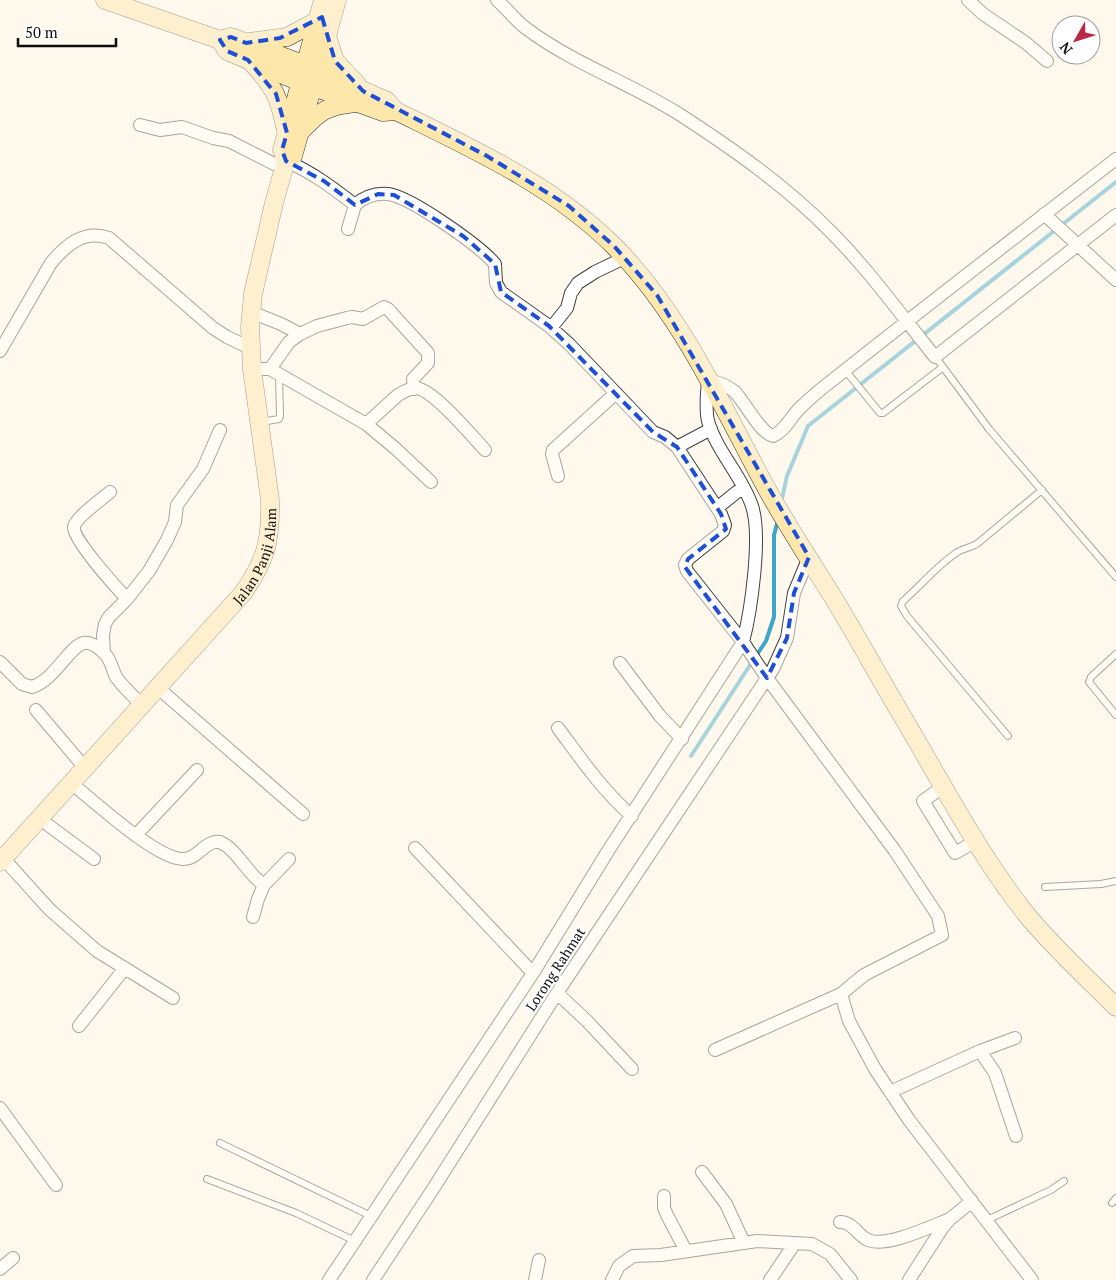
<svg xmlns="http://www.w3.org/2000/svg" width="1116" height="1280" viewBox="0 0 1116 1280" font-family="'PT Serif',serif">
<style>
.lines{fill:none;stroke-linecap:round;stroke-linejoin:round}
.stream{stroke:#3ca7c9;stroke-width:4}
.lane-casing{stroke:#404040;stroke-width:8}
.street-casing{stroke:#404040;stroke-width:14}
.secondary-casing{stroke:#2f2f2f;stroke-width:19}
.lane{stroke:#fff;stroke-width:6}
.street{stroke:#fff;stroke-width:12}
.secondary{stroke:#fde7aa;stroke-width:18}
.marked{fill:none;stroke:#1d4ed8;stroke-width:4;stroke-dasharray:10 6;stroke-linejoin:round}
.labels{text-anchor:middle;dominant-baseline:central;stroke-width:5;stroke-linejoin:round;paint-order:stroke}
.street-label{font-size:14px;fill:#0d0d0d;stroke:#fff}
</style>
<rect width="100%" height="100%" fill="#fff8ed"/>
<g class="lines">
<path class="stream" d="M781,503L787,476L808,426L1116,182
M756,656L766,641L774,617V535L778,520
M691,756L752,662"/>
<defs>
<path id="lane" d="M943,367L989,429L1116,577
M845,370L880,413H883L943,367L935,357
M261,422L279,419L280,416L279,375
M1116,654L1091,677L1089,682L1116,715
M1008,736L907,616L901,606L903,601C920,586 937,566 956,553C963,548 971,548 978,543L1042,490
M1045,887L1101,884L1116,881
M220,1143L371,1216
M207,1179L296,1213L355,1241
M1112,1203L1116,1198
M987,1220L1051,1190L1064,1181"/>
<path id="street" d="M497,0C507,9 516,21 527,29C574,64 630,83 679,114C733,149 786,186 831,232C869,270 901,315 935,357L1116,215
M968,0L983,14L1026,43L1047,61
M140,125L160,130L182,127L213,138L229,141L284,169
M286,161C312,172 333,188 355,205
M1044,214L1116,280
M348,229L355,205C364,197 376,193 388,194C411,197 480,246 495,264L496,283L501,292L549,326L569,344L653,432L665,437L677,447L721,514L725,525L723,531L688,559L685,565L687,571L743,642L767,678L895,851L938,916L942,935L864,975L841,994L849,1021L875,1069L909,1120L1032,1280
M251,312L281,324L300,334
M551,328L567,308L571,293L578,283L595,272L624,258
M0,351L51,263C66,245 84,229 109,238L213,328L227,337L250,348
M263,369H270L366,424L395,448L431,482
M270,369L289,342L300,334L317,326L347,318L352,317L363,319L384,307L388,309L428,353V363L413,379L414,389
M366,424L398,395C403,392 410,388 416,388C433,389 473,437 485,450
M677,447L711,429
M558,476L552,454L553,450L616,393
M110,492C102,499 75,518 74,527C72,539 117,588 127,599
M717,508L743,487
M104,653L103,635L105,624L109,617L127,599L149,571L167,540L175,522L177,505L203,469L220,430
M0,662L22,684L32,687C55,680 70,645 84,643C91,642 99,648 104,653C111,659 112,669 116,677C123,687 133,696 142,705
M620,663L660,716L682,739
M157,687L303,814
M36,710L85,768
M558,728C581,759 603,791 632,816
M71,783C94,801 156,859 183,859C198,860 204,840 220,842C238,850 247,874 264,885L289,859
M944,786L923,801L955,853L976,841
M40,819L94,859
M136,835L197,770
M415,848L533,973
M3,858L50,910L97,951L173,998
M253,917L258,899L264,885
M557,993L587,1021L632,1069
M79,1026L125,968
M715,1050L841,994
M980,1051L1015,1038
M890,1092L980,1051L995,1073L1016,1136
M0,1108L56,1185
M702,1172L726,1204L744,1243
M664,1196V1208L667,1215L686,1251
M840,1222C853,1222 857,1235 868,1240C886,1248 932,1226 950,1219
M0,1269L13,1258
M329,1280L533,973L608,851L743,642C751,611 762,536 752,506C742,476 717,452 708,421C705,408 707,393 708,380C718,382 726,385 734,391C745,402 760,433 773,436C785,431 790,418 799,409C810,398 822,388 834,379C927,305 1022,232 1116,159
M373,1280L433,1189L557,993L773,669L787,638L794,593L809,557
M535,1280L539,1260
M612,1280L619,1266L633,1256L661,1255L757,1241L812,1244L830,1254L851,1280
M770,1280L795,1243
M909,1280L943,1227L950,1219L972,1201"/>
<g id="secondary">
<path d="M105,0L220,40L231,37L305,65L387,101L396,111C473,149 553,185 615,247C683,316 722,407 768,491C788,527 811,562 833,597C856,635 878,675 901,714C941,781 977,852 1026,914C1053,947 1086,977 1116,1007"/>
<path d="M327,36L335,61L356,83"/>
<path d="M220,40L227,51L300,82L383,112L396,111"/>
<path d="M249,42L287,37L317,21"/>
<path d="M252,63C275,88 279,97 286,130"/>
<path d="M301,131C320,111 326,106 355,103"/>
<path d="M286,161L293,156L337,0"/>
<path id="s1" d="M0,862L243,593C266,560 271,541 270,500L252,369L250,327L253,294L274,203L286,161L282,150L323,0"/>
</g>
</defs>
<use href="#lane" class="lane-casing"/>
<use href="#street" class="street-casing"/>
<use href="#secondary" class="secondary-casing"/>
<use href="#lane" class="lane"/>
<use href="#street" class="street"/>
<use href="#secondary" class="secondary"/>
</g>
<path d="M0 0H1116V1280H0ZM322,17L335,61L363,91L487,156L569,206L614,246L657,295L809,557L794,593L787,638L767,678L685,567L688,559L726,529L721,514L677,447L653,432L549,326L501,292L495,264L463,236L394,195L378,194L355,205L324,181L286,161L282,150L287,133L276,94L248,60L227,51L220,40L231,37L246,43L280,38Z" fill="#fff8ed" fill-opacity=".55" fill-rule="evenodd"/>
<path class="marked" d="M322,17L335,61L363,91L487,156L569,206L614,246L657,295L809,557L794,593L787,638L767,678L685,567L688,559L726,529L721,514L677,447L653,432L549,326L501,292L495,264L463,236L394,195L378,194L355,205L324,181L286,161L282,150L287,133L276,94L248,60L227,51L220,40L231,37L246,43L280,38Z"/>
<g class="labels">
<g class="street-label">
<text stroke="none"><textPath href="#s1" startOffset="402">Jalan Panji Alam</textPath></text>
<text transform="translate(555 969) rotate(-57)">Lorong Rahmat</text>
</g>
</g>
<g transform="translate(1076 40) rotate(231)"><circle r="24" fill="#ffffff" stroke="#9e9e9e"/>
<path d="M0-4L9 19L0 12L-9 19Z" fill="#b92946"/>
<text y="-8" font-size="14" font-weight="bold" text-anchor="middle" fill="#0d0d0d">N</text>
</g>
<path d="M18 38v8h98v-8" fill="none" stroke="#0d0d0d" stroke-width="2.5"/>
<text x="25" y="38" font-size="15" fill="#0d0d0d" stroke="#ffffff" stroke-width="4" paint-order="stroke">50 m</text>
</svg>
